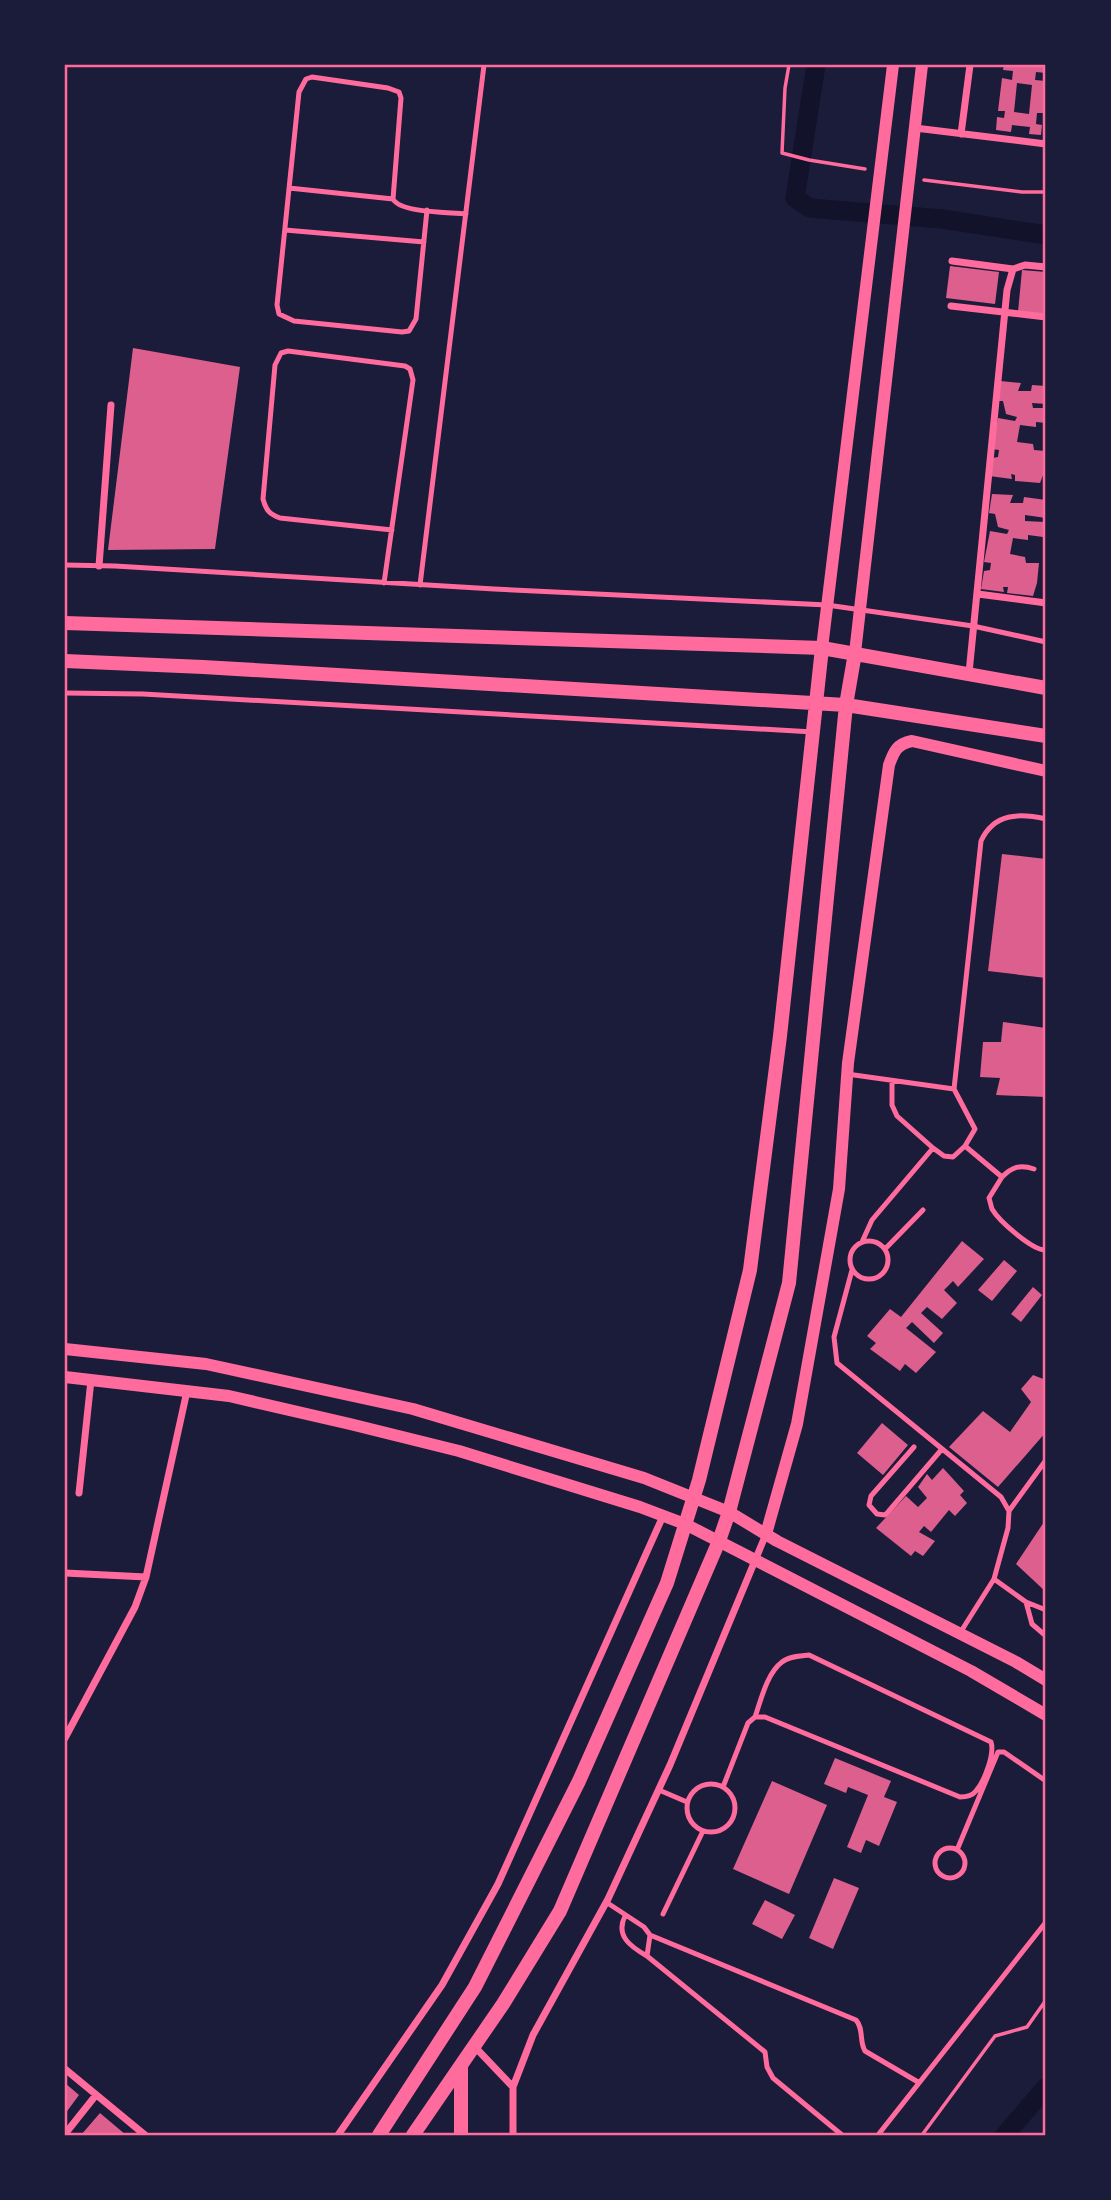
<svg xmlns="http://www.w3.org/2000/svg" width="1111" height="2200" viewBox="0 0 1111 2200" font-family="'Times New Roman',serif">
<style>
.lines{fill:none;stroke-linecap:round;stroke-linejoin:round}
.canal{stroke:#12122b;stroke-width:19}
.building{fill:#dd5f8e;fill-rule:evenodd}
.path{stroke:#ff6b9d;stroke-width:3.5}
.service{stroke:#ff6b9d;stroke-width:5}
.minor{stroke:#ff6b9d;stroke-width:7}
.tertiary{stroke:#ff6b9d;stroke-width:12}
.secondary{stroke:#ff6b9d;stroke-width:14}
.neatline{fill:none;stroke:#ff6b9d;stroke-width:2.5}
</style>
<rect width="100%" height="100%" fill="#1b1b3a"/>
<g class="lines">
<path class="canal" d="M816,65L795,198L810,208L942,219L1046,235
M1005,2135L1046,2087"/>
</g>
<path class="building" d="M1004,65L1033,67V65H1046V73L1036,72L1035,80L1046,81L1043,113H1037L1036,124L1042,125L1041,135L1029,134L1030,127L1012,125L1011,132L996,130L997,117L1004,118L1005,111H998L1002,78L1012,80L1013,71L1003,70ZM1017,83L1032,85L1029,114L1014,112Z
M950,266L999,272L995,304L946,298Z
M1022,270L1046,272V315L1018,312Z
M133,348L240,367L215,549L108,550Z
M1000,381L1021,383L1018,391H1031L1032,385L1046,386V404L1032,403L1033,408H1046V423L1036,422V427L1020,425L1017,442L1033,444L1034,450L1046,451L1045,470L1040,483L1015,481V475L1011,474L1012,479L989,476L992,458L998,457L999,450L992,449L998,418L1015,421L1017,417L1006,414L1003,401H997Z
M992,494L1013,495L1010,503H1023L1024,497L1046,500V518L1025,515V521L1045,522L1043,537L1028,535V540L1013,538L1010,554L1025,557L1026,563H1039L1037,583L1033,596L1007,593L1008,587H1003L1004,592L981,589L984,571L990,570L991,563L984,562L990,531L1007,534L1009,530L998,527L995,514L989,513Z
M1002,854L1046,859V978L988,971Z
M1003,1022L1046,1028V1097L996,1095L1000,1078L980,1077L983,1042H1001Z
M962,1241L984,1259L958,1287L953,1281L944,1290L957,1303L942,1319L927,1307L921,1313L943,1333L934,1343L912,1322L906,1328L936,1352L916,1373L905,1364L900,1371L870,1349L876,1343L867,1336L890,1309L901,1317Z
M1004,1260L1017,1271L992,1301L978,1290Z
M1033,1287L1042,1295L1021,1322L1011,1314Z
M1033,1375L1046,1380V1432L998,1487L949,1447L983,1411L1010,1432L1031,1402L1021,1389Z
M882,1423L908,1445L883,1475L857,1453Z
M943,1468L964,1491L960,1495L967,1503L955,1516L949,1510L931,1532L924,1526L919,1532L935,1541L923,1556L915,1551L911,1556L876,1528L906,1496L918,1507L927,1498L918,1487L927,1474L932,1480Z
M1046,1519V1592L1016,1564Z
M835,1758L891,1781L884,1797L897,1802L879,1846L866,1840L861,1853L847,1847L868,1795L848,1787L846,1793L824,1784Z
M772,1781L827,1805L789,1894L733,1869Z
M834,1878L859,1888L833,1949L809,1938Z
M765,1900L795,1915L782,1939L752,1924Z
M65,2083L79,2095L65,2114Z
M100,2113L126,2135H81Z"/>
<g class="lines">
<path class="path" d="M789,65L785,88L782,153L809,160L865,169
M924,180L1022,192H1046
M922,2135L995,2036L1027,2027L1046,2000"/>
<path class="service" d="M289,188L393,199
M427,210L416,319L409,331L402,332L294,321L279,314L277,305L299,92L306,79L312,77L388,88L399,92L401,98L393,199C400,213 449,212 466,214
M285,230L424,242
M65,565L115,566L494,589L827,605L973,626L1046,642
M384,583L413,380L410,369L405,366L288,351L281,353L275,365L263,499C266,510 269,514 280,518L392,530
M420,585L484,65
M65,693L143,694L813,732
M847,1074L954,1089L981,841C994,813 1019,813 1046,819
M954,1089L975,1129L965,1146
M933,1148L944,1156L953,1157L965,1146L1002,1177L989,1198C990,1201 991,1206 992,1209C999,1221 1033,1251 1046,1250
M1002,1177C1012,1167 1020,1164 1034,1169
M850 1260a19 19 0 1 1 38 0a19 19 0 1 1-38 0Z
M862,1242L872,1220L933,1148L897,1116L892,1105V1082
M885,1249L923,1210
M852,1270L834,1337L837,1363L1001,1497L1009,1511L1008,1528L994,1579
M914,1447L871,1496L869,1505L877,1514L885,1515L888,1512L942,1449
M1009,1511L1046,1460
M1026,1602L1032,1624L1046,1636
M960,1633L994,1579L1026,1602L1046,1610
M687 1808a24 24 0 1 1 48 0a24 24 0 1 1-48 0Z
M723,1787L748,1723L755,1717H765L960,1797C966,1797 972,1796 976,1791C984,1782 995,1754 991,1742L809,1655C801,1656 789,1656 782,1662C767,1673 761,1700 755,1717
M659,1790L687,1802
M935 1863a15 15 0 1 1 30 0a15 15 0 1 1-30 0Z
M957,1850L998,1752H1004L1046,1781
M606,1902L644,1927L650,1935L647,1956L765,2052L767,2067L773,2078L842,2135
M663,1914L703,1831
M625,1916C615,1936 631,1947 647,1956
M650,1935L856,2020C864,2029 859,2041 865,2051L918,2082
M878,2135L1046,1922"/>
<path class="minor" d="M915,128L1046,144
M961,134L970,65
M952,261L1013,269
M951,306L1046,317
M99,566L111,405
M978,594L1046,603
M969,673L1007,290L1013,269L1025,265L1046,267
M79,1493L91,1380
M65,1573L146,1577L187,1391
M65,1738L135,1607L146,1577
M474,2046L513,2087
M65,2069L145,2135
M65,2134L96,2095
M338,2135L442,1985L498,1884L663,1516
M513,2135V2087L533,2035L608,1899L670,1765L766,1534"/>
<path class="tertiary" d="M822,648L893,65
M855,653L922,65
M65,1349L206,1364L413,1409L644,1478L729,1512L777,1541L1016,1662L1046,1680
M65,1377L229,1396L350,1424L459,1451L640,1507L685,1524L971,1671L1046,1715
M766,1534L797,1424L839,1189L848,1063L889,765C894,751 897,744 912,741L1046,771"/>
<path class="secondary" d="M65,623L822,648L1046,688
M65,661L203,667L846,705L1046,736
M379,2135L475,1987L579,1781L667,1583L699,1480L750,1270L780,1036L822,648
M413,2135L503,2004L560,1911L719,1541L729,1512L789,1283L846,705L855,653
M461,2135V2067"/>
</g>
<rect width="1111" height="2200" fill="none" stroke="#1b1b3a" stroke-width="133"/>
<rect x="66" y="66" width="978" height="2068" class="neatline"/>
</svg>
